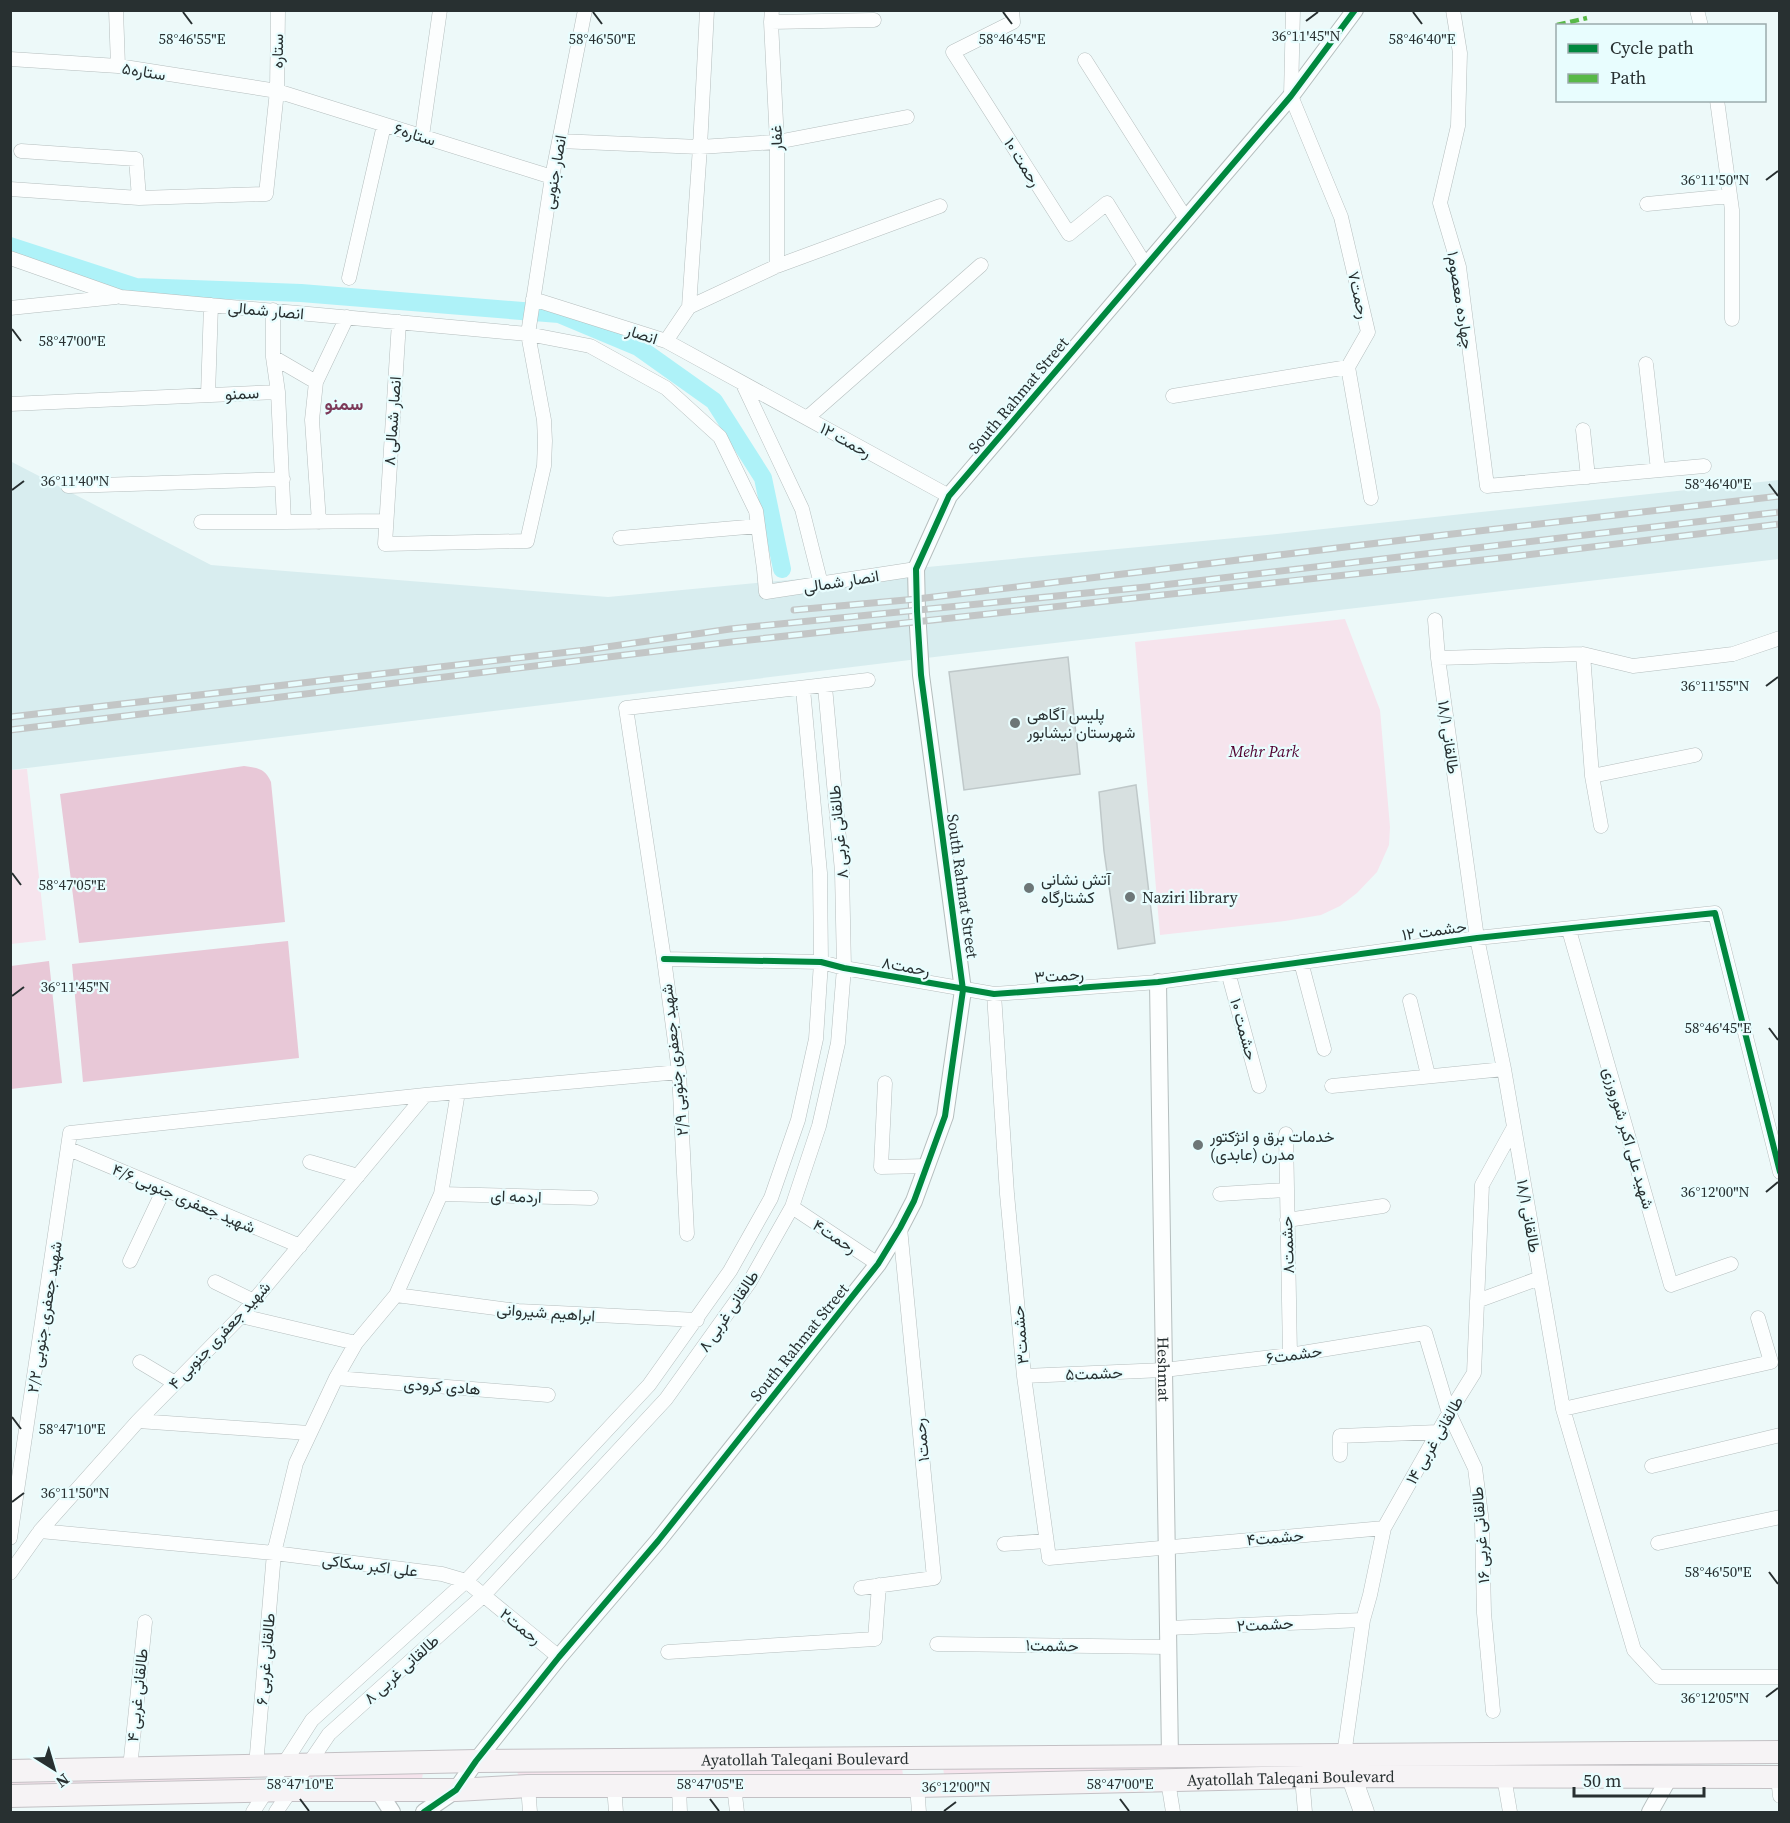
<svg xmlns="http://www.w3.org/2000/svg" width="1790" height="1823" viewBox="0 0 1790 1823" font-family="'Source Serif 4',Vazirmatn,serif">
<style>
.built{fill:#d8edef}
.green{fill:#f6e4ed}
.forest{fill:#e8c8d7}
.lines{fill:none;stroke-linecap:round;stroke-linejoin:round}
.canal{stroke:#aef2f8;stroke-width:18}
.building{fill:#d7e0e0;stroke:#bfc8c9;stroke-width:1.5}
.minor-casing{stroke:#b5bebe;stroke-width:15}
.tertiary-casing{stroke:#b5bebe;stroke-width:18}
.secondary-casing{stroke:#b5bebe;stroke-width:21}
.primary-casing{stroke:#c3c0c4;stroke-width:24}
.minor{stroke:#fcfefe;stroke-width:14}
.tertiary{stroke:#fcfefe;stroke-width:16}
.secondary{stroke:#fcfefe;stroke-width:20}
.primary{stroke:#f6f3f5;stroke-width:22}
.rail-casing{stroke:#c3c6c6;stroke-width:7}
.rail{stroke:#e8fdfe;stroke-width:4.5;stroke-dasharray:14;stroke-linecap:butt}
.quiet{stroke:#58b947;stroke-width:4.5;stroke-dasharray:9 4.5;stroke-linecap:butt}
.cycleway-casing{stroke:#e8fdfe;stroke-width:10}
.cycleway{stroke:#00873e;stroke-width:6}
.ticks{fill:none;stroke:#283031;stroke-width:2}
.poi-dot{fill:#6d7677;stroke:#e8fdfe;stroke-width:2}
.labels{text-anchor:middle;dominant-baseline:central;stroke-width:4.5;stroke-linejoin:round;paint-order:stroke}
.street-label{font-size:16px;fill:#283031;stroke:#e8fdfe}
.poi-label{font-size:16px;fill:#283031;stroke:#e8fdfe;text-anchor:start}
.park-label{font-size:16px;font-style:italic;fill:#520030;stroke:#e8fdfe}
.neighbourhood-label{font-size:18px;font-weight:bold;fill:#7d3a59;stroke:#e8fdfe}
.ticks-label{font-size:15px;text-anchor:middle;fill:#283031;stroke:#e8fdfe;stroke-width:4.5;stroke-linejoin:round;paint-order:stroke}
</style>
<rect width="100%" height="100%" fill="#edf9f9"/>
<path class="built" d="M10,461L211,565L608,597L1267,535L1779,480V559L951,655L11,770Z"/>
<path class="green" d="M1345,619L1380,710L1390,827L1389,845L1377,872L1357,893L1340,906L1321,915L1285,921L1160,935L1135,642Z
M27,769L46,940L11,944V770Z
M1290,1762L1289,1768L944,1774L943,1768Z
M902,1768L903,1775L519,1778L517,1771Z
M423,1772L422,1779L305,1781L308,1775Z
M250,1775V1782L11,1786L10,1779Z"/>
<path class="forest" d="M244,766C259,768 265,769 271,782L285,922L79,943L60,794Z
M288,941L299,1058L83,1082L72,964Z
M49,961L62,1083L11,1089V966Z"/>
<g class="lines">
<path class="canal" d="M10,246L136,287L301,293L559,314L638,347L714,401L763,478L782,569"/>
</g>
<path class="building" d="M1068,657L1080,774L964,790L949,672Z
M1136,785L1155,943L1118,949L1104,851L1099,792Z"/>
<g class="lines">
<defs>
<path id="minor" d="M116,10L118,66
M772,10L771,22L777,142V266
M1012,10L1013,22L953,52L1069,234L1107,203L1146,266
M1293,10L1291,96L1341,217L1368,332L1348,367L1371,498
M1453,10L1460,53L1458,126L1440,203L1459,267L1487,486L1704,466
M1697,10L1701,26
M771,22L874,20
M10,59L118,66L277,91L552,177
M1085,60L1186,219
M1717,100L1732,210V319
M422,136L440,10
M559,141L700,147L707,10
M21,151L136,159L139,198
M10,189L139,198L266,194L277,91L278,10
M1647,204L1730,196
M10,258L121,297L528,334L590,346L666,388L720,437L756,511L764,569L766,592L916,569
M349,278L384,125
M533,299L666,341L949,496
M689,307L700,147L777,142L907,117
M10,308L116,297
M273,310V357
M399,322L385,544L527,541L544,466L545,441L544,420L528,334L552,177L585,10
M666,341L689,307L777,266L940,206
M1646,364L1658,470
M743,384L802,509L821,584
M278,392L273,357L316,382
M208,395L211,305
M1173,396L1348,367
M10,404L278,392L284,522L385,521
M807,418L981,265
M1583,430L1588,477
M68,486L283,479
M201,522H284
M319,522L312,420L316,382L347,317
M620,538L758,526
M1435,620L1438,658L1477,938L1504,1069L1563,1409L1634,1650L1659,1677H1780
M1583,654L1592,776L1695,755
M1438,658L1583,654L1633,666L1733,654L1780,638
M1592,776L1601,826
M1569,930L1671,1285L1731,1264
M664,959L821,962L844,968L994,994L1158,982L1477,938L1715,913L1780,1172
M1301,962L1324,1049
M1228,972L1259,1086
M994,994L1007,1194L1024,1376L1049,1558L1384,1528
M1410,1001L1428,1075
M885,1083L881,1167L927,1166
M1332,1086L1504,1069
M1286,1134L1290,1355
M69,1149L300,1246
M310,1162L358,1176
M441,1194L591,1198
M1220,1194L1285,1190
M792,1207L878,1264
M1287,1220L1383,1206
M687,1234L679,1072L664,959L626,708L868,680
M130,1261L164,1189
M215,1282L254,1301
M396,1295L518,1311L697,1320
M1477,1301L1540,1278
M241,1316L356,1343
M140,1362L175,1383
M1024,1376L1164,1370L1290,1355L1425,1333L1449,1413L1475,1468L1482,1523L1484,1613L1493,1711
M336,1378L548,1395
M1563,1409L1771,1362L1758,1318
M138,1421L309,1433
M1340,1455V1436L1438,1432
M1652,1466L1780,1435
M40,1531L274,1553L442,1574L466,1581L559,1657
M10,1538L70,1133L425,1095L679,1072
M1658,1543L1780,1517
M1004,1544L1046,1541
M10,1573L40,1531L138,1421L241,1316L425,1095
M861,1588L934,1578L900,1228
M1168,1628L1363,1620
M937,1644L1168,1647
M668,1652L875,1639L879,1585
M1344,1755L1363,1620L1370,1595L1384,1528L1449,1413L1474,1373L1482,1185L1514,1127
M256,1766L274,1553L296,1463L336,1378L356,1343L396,1295L441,1194L458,1092
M130,1768L145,1622
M1302,1777L1305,1812
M1504,1777L1510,1812
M1778,1777L1780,1796
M1168,1781L1173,1812
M528,1786L530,1812
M614,1786L616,1812
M734,1786L737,1812
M917,1786L919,1812
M679,1787L680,1812
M253,1812L312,1720L466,1581L649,1385L730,1271L771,1198L798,1120L816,1039L821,962L820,873L803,689
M276,1812L329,1734L483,1596L666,1399L749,1283L792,1207L819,1126L838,1043L844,968L842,871L825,687"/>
<g id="tertiary">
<path id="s1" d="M1158,982L1170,1757"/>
<path d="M369,1789L381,1795L392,1812"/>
<path d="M424,1812L456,1790L476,1761L559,1657L658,1541L878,1264L900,1228L914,1201L945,1116L963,990L921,675L917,611L916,569L949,496L1291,96L1355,10"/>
<path d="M1650,1812L1670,1776"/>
</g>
<path id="secondary" d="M1347,1764L1364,1812"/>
<g id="primary">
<path id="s2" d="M10,1771L476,1761L1780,1752"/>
<path id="s3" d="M10,1796L292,1790H456L528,1786H917L1351,1776L1780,1777"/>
</g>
</defs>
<use href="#minor" class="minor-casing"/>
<use href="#tertiary" class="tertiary-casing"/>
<use href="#secondary" class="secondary-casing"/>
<use href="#primary" class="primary-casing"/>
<use href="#minor" class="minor"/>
<use href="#tertiary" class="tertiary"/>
<use href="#secondary" class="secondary"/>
<use href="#primary" class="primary"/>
<defs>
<path id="rail" d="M794,610L917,599L1444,535L1780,496
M10,717L586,650L730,629L1146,587L1780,512
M10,730L731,642L1510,557L1780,524"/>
</defs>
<use href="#rail" class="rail-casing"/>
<use href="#rail" class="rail"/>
<path class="quiet" d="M1557,25L1587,18"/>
<defs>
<path id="cycleway" d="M664,959L821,962L844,968L994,994L1158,982L1477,938L1715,913L1780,1172
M424,1812L456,1790L476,1761L559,1657L658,1541L878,1264L900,1228L914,1201L945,1116L963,990L921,675L917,611L916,569L949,496L1291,96L1355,10"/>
</defs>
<use href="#cycleway" class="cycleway-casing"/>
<use href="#cycleway" class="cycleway"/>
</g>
<path class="ticks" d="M183,12L192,24M593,12L602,24M1003,12L1012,24M1413,12L1422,24M1306,21L1318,12M1766,180L1778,171M12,329L21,341M1769,484L1778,496M12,490L24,481M1766,686L1778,677M12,873L21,885M12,996L24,987M1769,1028L1778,1040M1766,1192L1778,1182M12,1417L21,1429M12,1502L24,1493M1769,1572L1778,1584M1766,1697L1778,1688M300,1799L309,1811M710,1799L719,1811M1120,1799L1129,1811M944,1811L956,1802"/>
<g class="poi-dot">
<circle cx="1015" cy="723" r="6"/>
<circle cx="1029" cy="888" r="6"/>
<circle cx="1130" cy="897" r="6"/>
<circle cx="1198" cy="1145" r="6"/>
</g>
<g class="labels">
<g class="street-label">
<text transform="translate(277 51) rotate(-89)">ستاره</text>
<text transform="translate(144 71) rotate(9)">ستاره۵</text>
<text transform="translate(415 134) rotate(17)">ستاره۶</text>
<text transform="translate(776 138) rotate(-92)">غفار</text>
<text transform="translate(1023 162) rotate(58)">رحمت ۱۰</text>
<text transform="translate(554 172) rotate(-80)">انصار جنوبی</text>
<text transform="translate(1359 295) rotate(77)">رحمت۷</text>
<text transform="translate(1461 300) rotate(81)">چهارده معصوم۱</text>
<text transform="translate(266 310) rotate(5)">انصار شمالی</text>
<text transform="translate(642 334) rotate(18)">انصار</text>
<text transform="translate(242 393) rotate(-3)">سمنو</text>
<text transform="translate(1018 395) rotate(-50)">South Rahmat Street</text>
<text transform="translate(392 421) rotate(-86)">انصار شمالی ۸</text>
<text transform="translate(846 440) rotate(29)">رحمت ۱۲</text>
<text transform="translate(841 581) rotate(-9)">انصار شمالی</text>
<text transform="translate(1449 737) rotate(82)">طالقانی ۱۸/۱</text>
<text transform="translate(838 832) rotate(-95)">طالقانی غربی ۸</text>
<text transform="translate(963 886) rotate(82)">South Rahmat Street</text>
<text transform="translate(1434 930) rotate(-8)">حشمت ۱۲</text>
<text transform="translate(906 966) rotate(10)">رحمت۸</text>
<text transform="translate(1059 975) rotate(-4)">رحمت۳</text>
<text transform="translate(1244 1029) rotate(75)">حشمت ۱۰</text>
<text transform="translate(674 1060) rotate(-96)">شهید جعفری جنوبی ۲/۹</text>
<text transform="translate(1629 1138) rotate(74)">شهید علی اکبر شورورزی</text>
<text transform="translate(516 1196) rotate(2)">اردمه ای</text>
<text transform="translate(184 1198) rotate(23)">شهید جعفری جنوبی ۴/۶</text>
<text transform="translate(1529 1216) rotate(80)">طالقانی ۱۸/۱</text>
<text transform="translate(835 1236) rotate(33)">رحمت۴</text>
<text transform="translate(1287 1245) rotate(-92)">حشمت۸</text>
<text transform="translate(728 1311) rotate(-56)">طالقانی غربی ۸</text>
<text transform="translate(546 1312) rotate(4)">ابراهیم شیروانی</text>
<text transform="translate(44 1317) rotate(-81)">شهید جعفری جنوبی ۲/۲</text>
<text transform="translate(219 1335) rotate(-47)">شهید جعفری جنوبی ۴</text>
<text transform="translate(1020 1335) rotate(-95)">حشمت۳</text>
<text transform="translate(799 1342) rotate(-51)">South Rahmat Street</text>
<text transform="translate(1294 1354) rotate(-8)">حشمت۶</text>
<text stroke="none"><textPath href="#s1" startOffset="387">Heshmat</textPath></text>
<text transform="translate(1094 1373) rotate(-2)">حشمت۵</text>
<text transform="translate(442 1386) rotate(4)">هادی کرودی</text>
<text transform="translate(921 1440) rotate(-96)">رحمت۱</text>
<text transform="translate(1434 1440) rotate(-60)">طالقانی غربی ۱۴</text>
<text transform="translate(1480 1535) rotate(-94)">طالقانی غربی ۱۶</text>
<text transform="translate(1275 1537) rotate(-5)">حشمت۴</text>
<text transform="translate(370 1565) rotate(7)">علی اکبر سکاکی</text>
<text transform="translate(1265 1624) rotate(-3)">حشمت۲</text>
<text transform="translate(521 1626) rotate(39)">رحمت۲</text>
<text transform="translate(1052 1645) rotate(1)">حشمت۱</text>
<text transform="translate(265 1659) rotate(-85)">طالقانی غربی ۶</text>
<text transform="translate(401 1669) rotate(-42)">طالقانی غربی ۸</text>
<text transform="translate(137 1695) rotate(-84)">طالقانی غربی ۴</text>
<text stroke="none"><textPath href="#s2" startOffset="795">Ayatollah Taleqani Boulevard</textPath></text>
<text stroke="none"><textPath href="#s3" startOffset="1281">Ayatollah Taleqani Boulevard</textPath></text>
</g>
<g class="poi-label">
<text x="1027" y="714">پلیس آگاهی<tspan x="1027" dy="18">شهرستان نیشابور</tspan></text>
<text x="1041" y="879">آتش نشانی<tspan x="1041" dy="18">کشتارگاه</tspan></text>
<text x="1142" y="897">Naziri library</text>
<text x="1210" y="1136">خدمات برق و انژکتور<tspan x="1210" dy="18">مدرن (عابدی)</tspan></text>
</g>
<g class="park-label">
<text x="1264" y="751">Mehr Park</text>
</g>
<g class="neighbourhood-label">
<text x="344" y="403">سمنو</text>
</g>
</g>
<g class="ticks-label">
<text x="1306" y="41">36°11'45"N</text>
<text x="192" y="44">58°46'55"E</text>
<text x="602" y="44">58°46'50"E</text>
<text x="1012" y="44">58°46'45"E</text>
<text x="1422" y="44">58°46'40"E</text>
<text x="1715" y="185">36°11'50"N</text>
<text x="72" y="346">58°47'00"E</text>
<text x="75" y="486">36°11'40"N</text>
<text x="1718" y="489">58°46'40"E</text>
<text x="1715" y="691">36°11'55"N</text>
<text x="72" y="890">58°47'05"E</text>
<text x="75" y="992">36°11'45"N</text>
<text x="1718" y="1033">58°46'45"E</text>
<text x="1715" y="1197">36°12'00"N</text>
<text x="72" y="1434">58°47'10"E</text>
<text x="75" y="1498">36°11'50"N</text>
<text x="1718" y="1577">58°46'50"E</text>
<text x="1715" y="1703">36°12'05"N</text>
<text x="300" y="1789">58°47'10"E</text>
<text x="710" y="1789">58°47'05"E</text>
<text x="1120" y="1789">58°47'00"E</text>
<text x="956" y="1792">36°12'00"N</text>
</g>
<rect width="1790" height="1823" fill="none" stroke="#283031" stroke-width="24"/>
<rect x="1556" y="24" width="210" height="78" fill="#e8fdfe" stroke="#9babac" stroke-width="1.5"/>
<rect x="1568" y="44" width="30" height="9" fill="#00873e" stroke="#9babac" stroke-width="1.5"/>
<text x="1610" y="54" font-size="18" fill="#283031">Cycle path</text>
<rect x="1568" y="74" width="30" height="9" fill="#58b947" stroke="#9babac" stroke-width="1.5"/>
<text x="1610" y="84" font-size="18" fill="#283031">Path</text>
<g transform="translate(54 1769) rotate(143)" stroke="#e8fdfe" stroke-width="4.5" paint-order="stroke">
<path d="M0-4.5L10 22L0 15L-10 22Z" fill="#283031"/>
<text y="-9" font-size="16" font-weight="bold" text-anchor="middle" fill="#283031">N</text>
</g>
<path d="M1574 1787v9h130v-9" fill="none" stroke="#283031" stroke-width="3"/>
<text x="1583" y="1787" font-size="18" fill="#283031" stroke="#e8fdfe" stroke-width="4.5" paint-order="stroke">50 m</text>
</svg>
